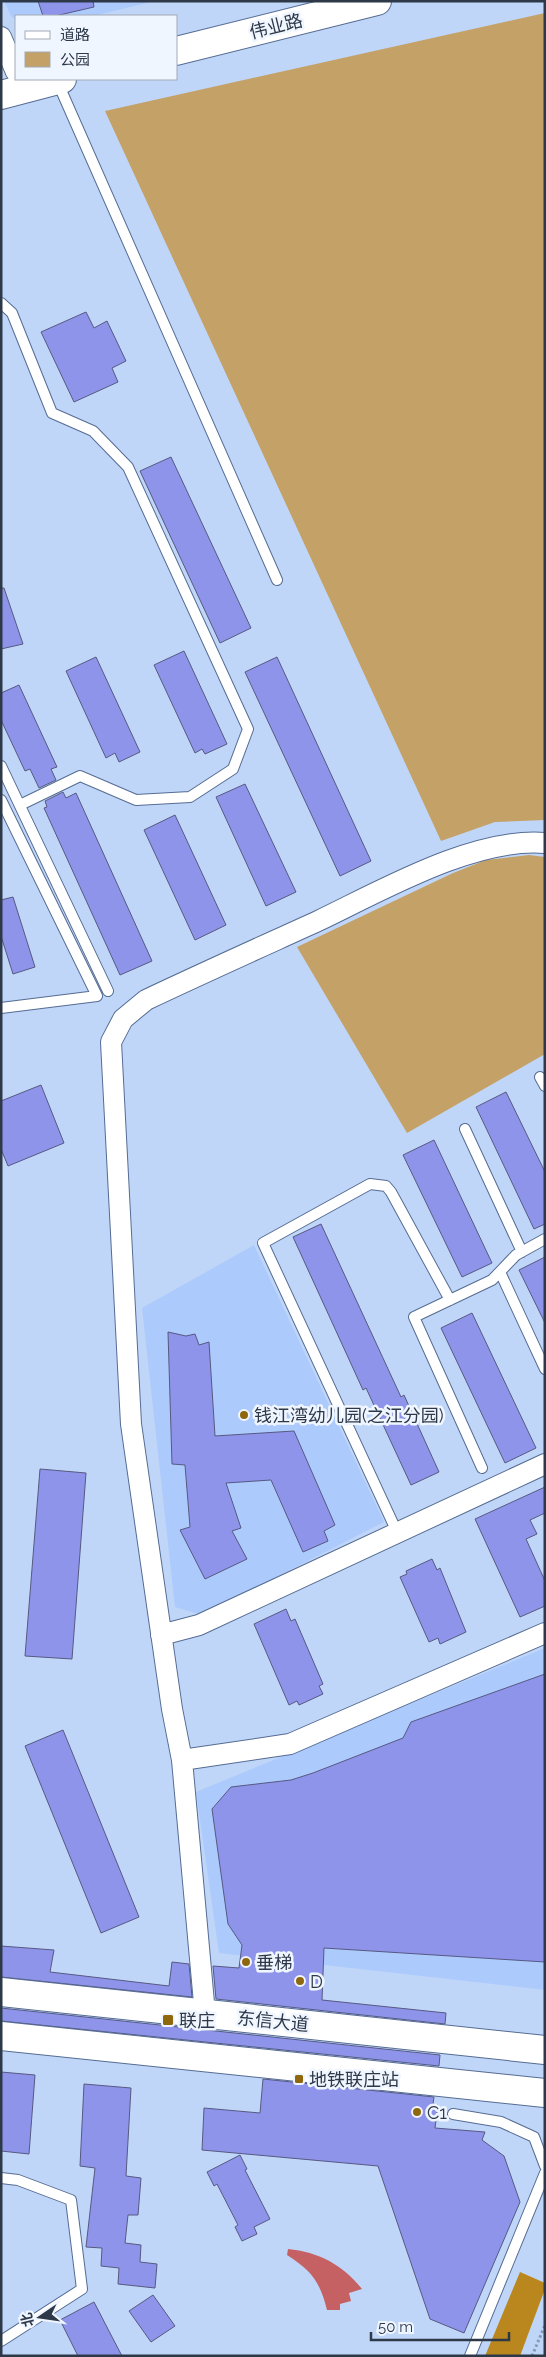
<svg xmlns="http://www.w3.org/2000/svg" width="546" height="2357" viewBox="0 0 546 2357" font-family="Raleway,'Noto Sans SC',sans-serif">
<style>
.built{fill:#accafc}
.green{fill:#c4a166}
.forest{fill:#b9871d}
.water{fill:#c56163}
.building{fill:#8f94eb;stroke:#565982}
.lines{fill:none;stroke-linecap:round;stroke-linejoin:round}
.lane-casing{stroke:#556c93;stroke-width:12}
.street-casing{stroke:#556c93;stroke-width:22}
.secondary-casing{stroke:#556c93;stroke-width:30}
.path{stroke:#8799b4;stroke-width:3;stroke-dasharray:2.5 2.5;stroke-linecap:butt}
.lane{stroke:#fff;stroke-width:10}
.street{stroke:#fff;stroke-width:20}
.secondary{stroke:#fff;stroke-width:28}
.poi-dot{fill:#8f670c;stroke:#f0f6ff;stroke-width:2}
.labels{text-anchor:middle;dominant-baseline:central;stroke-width:5;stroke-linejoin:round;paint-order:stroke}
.street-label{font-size:18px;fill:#2d3849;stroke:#f0f6ff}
.poi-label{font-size:18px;fill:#2d3849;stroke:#f0f6ff;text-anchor:start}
</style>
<rect width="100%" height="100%" fill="#c0d6f8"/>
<path class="built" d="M4,1H155L93,16H16V20L11,16Z
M254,1245L384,1522L202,1615L175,1607L142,1308Z
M545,1648V1990L219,1953L196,1792Z"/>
<path class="green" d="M545,13V820L495,822L441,841L105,111Z
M529,855L545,857V1054L407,1133L297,947L453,873L486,860Z"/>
<path class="forest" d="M520,2272L545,2283V2289L520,2356H485Z"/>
<path class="water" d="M288,2249C319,2252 343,2265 362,2289L349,2293L351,2301L340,2304V2310H327C320,2282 312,2271 287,2255Z"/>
<path class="building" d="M38,1H93L94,7L55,16H43Z
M86,312L94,328L107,321L126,361L112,368L118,382L74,402L41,332Z
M171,457L251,628L220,643L140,471Z
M1,588H4L23,644L1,649Z
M184,651L227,744L205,754L202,749L195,753L154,665Z
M96,657L140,752L119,762L115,753L106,758L66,671Z
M277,657L371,861L340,876L245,672Z
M19,685L57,767L51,769L56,780L39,788L30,769L25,771L1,720V693Z
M245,784L296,892L266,906L216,797Z
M63,792L66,798L76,793L152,961L120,975L44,808L47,807L45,801Z
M175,815L226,925L195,940L144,830Z
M13,897L35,967L13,974L1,936V900Z
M41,1085L64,1143L8,1166L1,1149V1101Z
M506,1092L545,1172V1224L534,1229L476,1107Z
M434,1140L492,1263L462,1277L403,1155Z
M321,1224L401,1397L404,1395L439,1472L411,1485L366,1388L363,1390L293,1237Z
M545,1257V1323L519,1270Z
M472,1313L536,1448L505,1463L441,1328Z
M168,1332L186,1336L195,1334L199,1345L209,1342L215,1436L294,1431L335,1525L324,1531L328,1541L303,1552L271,1480L226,1483L241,1528L232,1531L247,1559L205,1579L180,1530L190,1527L185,1465L172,1464Z
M40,1469L86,1473L72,1659L25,1656Z
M545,1487V1513L530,1520L537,1534L526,1539L545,1581V1606L520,1617L475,1519Z
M432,1559L437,1570L440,1568L466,1632L440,1644L438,1638L429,1642L400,1577L407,1574L406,1571Z
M286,1609L291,1621L295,1619L323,1684L319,1686L323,1694L299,1705L297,1701L289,1705L254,1624Z
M545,1674V1962L324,1948L322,2000L446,2013L445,2024L216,1999L213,1966L239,1968L242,1945L228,1924L212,1809L231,1787L291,1780L313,1773L403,1738L411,1722Z
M63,1730L139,1917L101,1933L25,1746Z
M1,1946L54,1950L50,1972L169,1986L172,1962L189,1964L192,1997L1,1977Z
M1,2008L440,2055L439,2066L1,2021Z
M1,2072L35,2075L29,2154L1,2151Z
M263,2079L434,2097L433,2104L438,2105L435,2128L485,2132L482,2140L504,2156L520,2202L464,2333L430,2319L378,2166L202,2150L204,2108L260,2113Z
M84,2084L131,2088L126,2176L141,2178L138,2215H128L125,2243L141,2245L140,2262L157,2264L155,2288L118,2284L119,2268L101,2266L102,2248L86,2247L95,2168L80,2166Z
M240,2155L247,2169L245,2170L270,2219L254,2227L257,2234L242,2241L235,2227L238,2225L217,2184L214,2186L207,2172Z
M153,2295L175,2326L151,2342L129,2311Z
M94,2302L110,2333L122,2356H78L60,2320Z"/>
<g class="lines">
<defs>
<path id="lane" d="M57,81L277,580
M1,303L12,313L52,413L93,431L128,467L248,729L233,769L190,797L136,800L80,776L20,805
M1,766L108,991
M1,800L97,996L1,1008
M540,1077L545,1086
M465,1129L522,1252
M500,1272L545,1369
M482,1468L414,1317L492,1280L516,1255L545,1239
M397,1532L263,1243L370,1184L386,1186L391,1192L450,1300
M453,2114L501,2122L534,2137L545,2166
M1,2178L18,2180L71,2200L82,2289L1,2341
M470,2356L545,2173"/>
<path id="street" d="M1,37L16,72
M161,1635L199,1625L545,1464
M182,1760L290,1744L545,1633
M205,2014L182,1760L172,1709L131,1424L111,1042L123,1019L146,1000C203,973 261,947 318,921C381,891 474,837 545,843"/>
<path id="secondary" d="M176,51L377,1
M1,95L62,79
M1,1992L545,2050
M1,2036L545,2093"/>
</defs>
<use href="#lane" class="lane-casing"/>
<use href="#street" class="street-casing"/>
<use href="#secondary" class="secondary-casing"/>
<path class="path" d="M532,2356L545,2325"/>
<use href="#lane" class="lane"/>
<use href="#street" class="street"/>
<use href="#secondary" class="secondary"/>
</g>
<g class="poi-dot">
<circle cx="244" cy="1415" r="5"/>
<circle cx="246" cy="1962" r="5"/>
<circle cx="300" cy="1981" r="5"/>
<rect x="162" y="2014" width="12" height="12" rx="2.5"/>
<rect x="294" y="2074" width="10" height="10" rx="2.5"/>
<circle cx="417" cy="2112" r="5"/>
</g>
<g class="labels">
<g class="street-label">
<text transform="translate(276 26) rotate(-14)">伟业路</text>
<text transform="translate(273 2021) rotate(6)">东信大道</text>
</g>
<g class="poi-label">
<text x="254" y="1415">钱江湾幼儿园(之江分园)</text>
<text x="256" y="1962">垂梯</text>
<text x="310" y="1981">D</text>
<text x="179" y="2020">联庄</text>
<text x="309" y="2079">地铁联庄站</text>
<text x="427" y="2112">C1</text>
</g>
</g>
<rect width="546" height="2357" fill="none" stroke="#2d3849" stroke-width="5"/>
<rect x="15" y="15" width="162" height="65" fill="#f0f6ff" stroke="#a2aab6"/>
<rect x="25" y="31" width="25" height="8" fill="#ffffff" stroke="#a2aab6"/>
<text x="60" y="40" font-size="15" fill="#2d3849">道路</text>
<rect x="25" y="52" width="25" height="15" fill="#c4a166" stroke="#a2aab6"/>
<text x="60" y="65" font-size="15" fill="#2d3849">公园</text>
<g transform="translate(40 2317) rotate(257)" stroke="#f0f6ff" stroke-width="4" paint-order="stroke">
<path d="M0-4L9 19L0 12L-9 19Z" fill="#2d3849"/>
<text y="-8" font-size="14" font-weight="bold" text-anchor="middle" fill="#2d3849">北</text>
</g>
<path d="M371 2332v8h138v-8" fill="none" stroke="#2d3849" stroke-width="2.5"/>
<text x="378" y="2332" font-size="15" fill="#2d3849" stroke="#f0f6ff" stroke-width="4" paint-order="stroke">50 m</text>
</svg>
